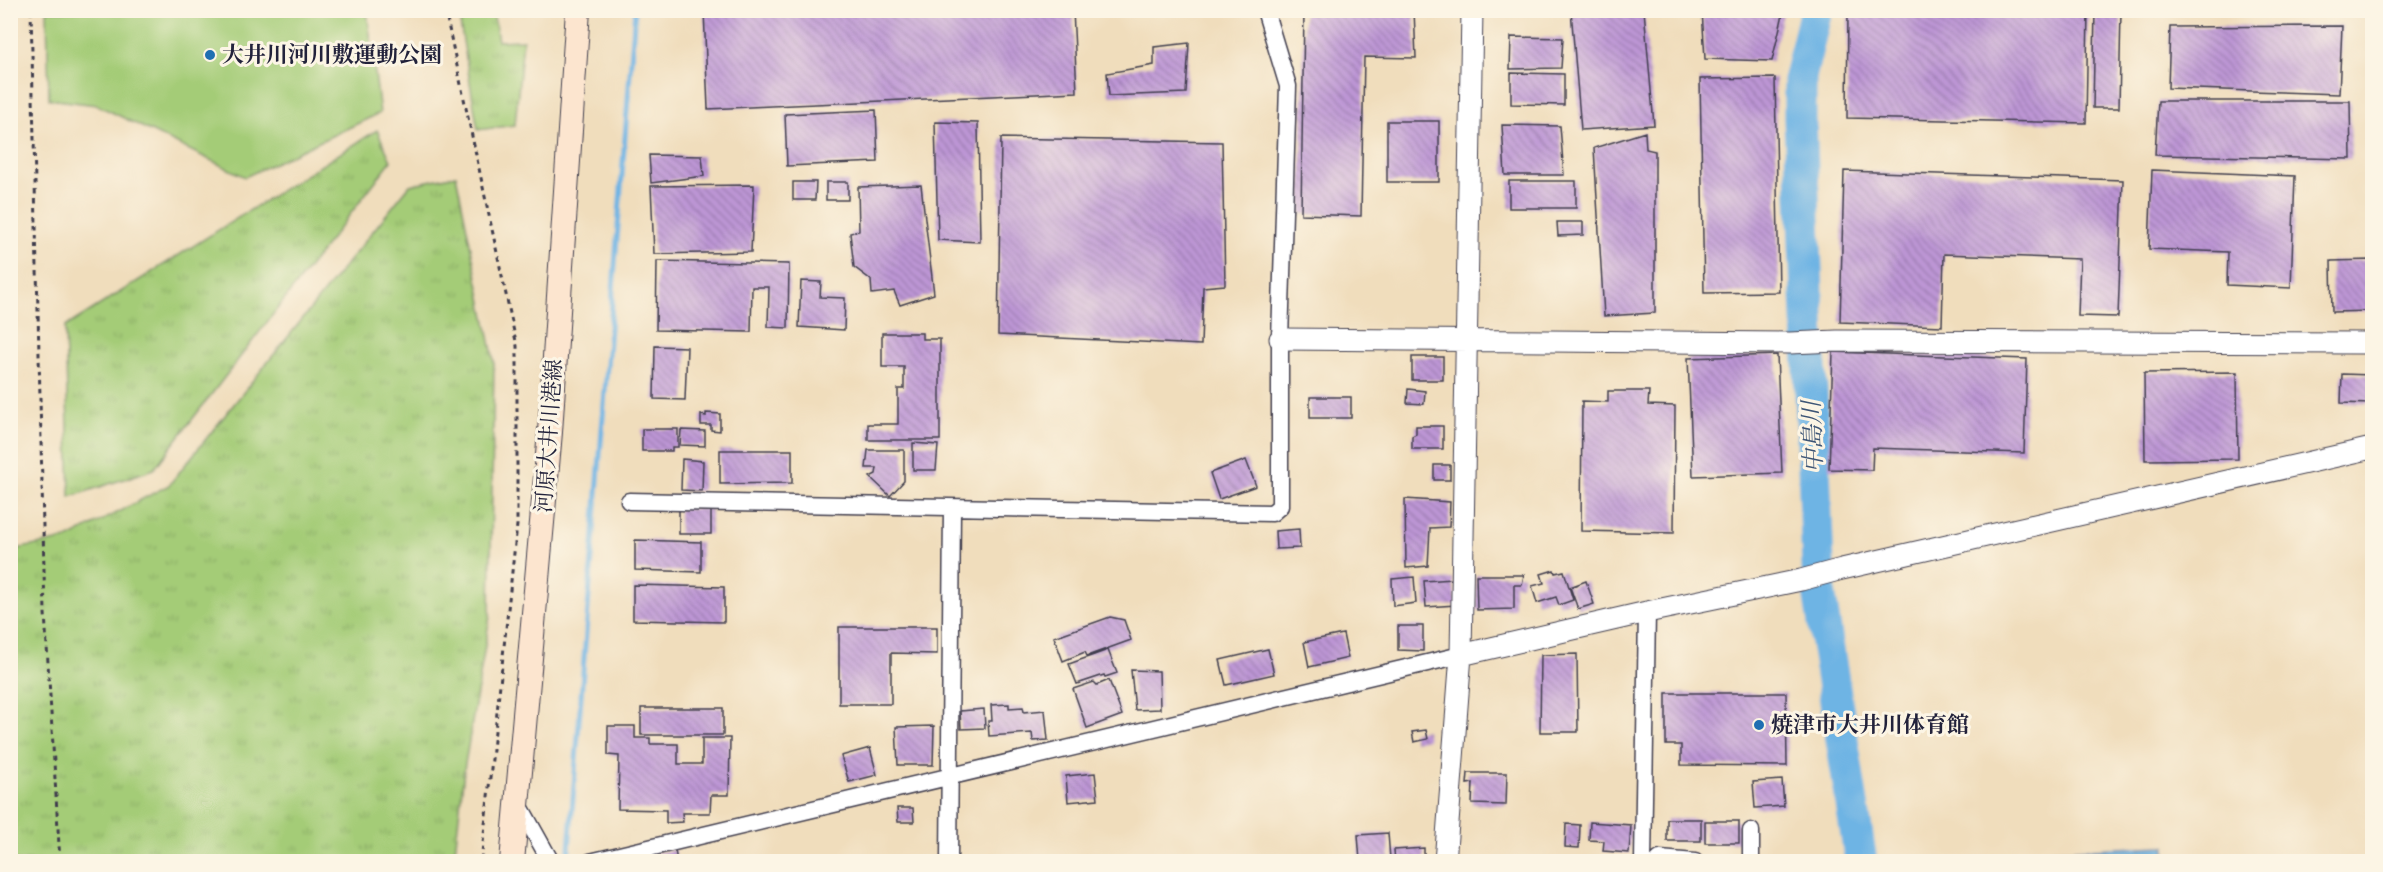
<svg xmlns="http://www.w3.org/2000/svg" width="2383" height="872" viewBox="0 0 2383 872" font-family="'IM FELL Double Pica','Noto Serif JP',serif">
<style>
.grass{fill:url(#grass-tufts);stroke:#637759;stroke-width:1.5}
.green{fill:#a4cc77;stroke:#637759;stroke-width:1.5}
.water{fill:url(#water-rules);stroke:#486b90;stroke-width:1.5}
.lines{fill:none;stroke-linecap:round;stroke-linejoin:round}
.stream{stroke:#6eb4e4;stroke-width:5}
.river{stroke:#6eb4e4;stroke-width:33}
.building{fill:url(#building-back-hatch)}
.minor-casing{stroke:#413e4e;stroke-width:19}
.tertiary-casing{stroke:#413e4e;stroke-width:23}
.secondary-casing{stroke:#413e4e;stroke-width:26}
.path{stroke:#413e4e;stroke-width:3;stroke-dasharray:4.5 4.5;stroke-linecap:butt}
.minor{stroke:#fff;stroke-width:16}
.tertiary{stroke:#fff;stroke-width:21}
.secondary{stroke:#fce5cf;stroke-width:24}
.poi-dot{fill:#1f6fb2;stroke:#fcf5e5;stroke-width:2}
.labels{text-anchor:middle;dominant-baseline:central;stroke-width:6;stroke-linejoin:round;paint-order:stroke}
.poi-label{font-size:22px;font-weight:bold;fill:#22223b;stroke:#fcf5e5;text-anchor:start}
.street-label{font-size:22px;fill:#22223b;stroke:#fcf5e5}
.water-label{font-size:24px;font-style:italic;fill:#3d5576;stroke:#fcf5e5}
</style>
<defs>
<pattern id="grass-tufts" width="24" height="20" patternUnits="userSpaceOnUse" patternTransform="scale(1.5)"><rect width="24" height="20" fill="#a4cc77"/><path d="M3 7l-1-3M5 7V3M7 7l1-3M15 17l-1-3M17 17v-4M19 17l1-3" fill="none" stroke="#8daf68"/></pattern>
<pattern id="water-rules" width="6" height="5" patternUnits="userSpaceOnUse" patternTransform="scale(1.5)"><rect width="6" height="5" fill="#6eb4e4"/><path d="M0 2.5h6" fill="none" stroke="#5a92ba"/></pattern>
<pattern id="building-back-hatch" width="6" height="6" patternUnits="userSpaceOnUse" patternTransform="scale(1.5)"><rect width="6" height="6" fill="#bd96d5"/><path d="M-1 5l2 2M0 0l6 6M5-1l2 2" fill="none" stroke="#997aae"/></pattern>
</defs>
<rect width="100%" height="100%" fill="#fcf5e5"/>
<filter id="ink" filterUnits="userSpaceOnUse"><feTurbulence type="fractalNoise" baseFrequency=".0167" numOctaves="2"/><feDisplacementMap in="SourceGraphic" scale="12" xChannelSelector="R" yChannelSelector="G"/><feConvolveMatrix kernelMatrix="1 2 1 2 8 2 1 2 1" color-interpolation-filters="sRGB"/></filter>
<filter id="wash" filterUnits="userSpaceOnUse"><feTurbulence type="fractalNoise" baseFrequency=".008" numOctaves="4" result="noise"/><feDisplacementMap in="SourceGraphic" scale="24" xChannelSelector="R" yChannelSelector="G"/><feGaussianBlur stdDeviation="1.35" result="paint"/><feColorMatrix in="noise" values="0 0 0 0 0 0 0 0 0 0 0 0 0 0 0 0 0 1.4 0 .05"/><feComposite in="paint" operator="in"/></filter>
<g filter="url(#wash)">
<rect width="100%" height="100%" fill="#f0ddbc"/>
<path class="grass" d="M458,11H493L498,41L523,40L515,125L478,130Z
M377,130L391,161L154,469L70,497L65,327Z
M456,175L494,361L490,616L464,770L454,861H11V550L67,539L169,485L410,185Z"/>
<path class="green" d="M47,11H367L380,113L245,177L97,105L49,99Z"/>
<path class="water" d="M2166,846L2165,862L2042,861L2041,851Z"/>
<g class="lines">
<path class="stream" d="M568,862L635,10"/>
<path class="river" d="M1816,10L1800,77V119L1819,591L1861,862"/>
</g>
<g id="blocks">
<path class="building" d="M704,10H1073L1077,92L708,109Z
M1304,10H1414L1416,58L1364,57L1361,216L1301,214Z
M1571,10H1644L1654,125L1581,130Z
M1702,10H1784L1772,61L1705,59Z
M1848,10H2088L2086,123L1847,118Z
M2095,10H2121L2119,108H2093Z
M2342,26L2339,94L2168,88L2170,27Z
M1511,37L1563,38L1561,68L1510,69Z
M1189,43L1186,93L1109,96L1107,73L1154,65V47Z
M1511,73L1564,74V105L1511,104Z
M1775,78L1779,292L1704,293L1700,79Z
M2158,101H2350L2351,159L2155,155Z
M876,110L878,162L787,166L785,114Z
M1387,121H1439V182H1387Z
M935,122L978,123L980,242L938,240Z
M1502,125L1560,126L1564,175H1505Z
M1645,132L1646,149L1655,151V313L1604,316L1594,148Z
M1001,138L1222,142L1225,285L1203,287L1201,345L998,335Z
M649,155L702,156L704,176L651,183Z
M2152,170L2295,176L2291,288L2227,285L2228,252L2149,249Z
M1844,171L2123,180L2118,317L2078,316L2080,259L1944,254L1942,326L1840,322Z
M1509,181H1576V208H1509Z
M793,182H816L815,200H793Z
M826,182H848V200H826Z
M754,185L751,252L654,254L651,186Z
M921,185L934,294L900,305L894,291L872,294L871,280L854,267L850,233L859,231L858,187Z
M1557,222H1583V235L1558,236Z
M2372,260V311L2332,312L2331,261Z
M657,261L789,264L788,328L768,327L769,287H752L751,332L656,330Z
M801,281L821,282L820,297L845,298L844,330L799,327Z
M882,333H922V339H940V440H868V424H898V389H904V367H882Z
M655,346L687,347L685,400L654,399Z
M1833,352L2027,359L2024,453L1873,448L1872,470L1829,469Z
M1777,355L1782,473L1693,476L1688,358Z
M1412,357H1443V380H1412Z
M2237,372L2238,459L2145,460L2144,373Z
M2342,374L2372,375V404L2341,403Z
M1408,389L1425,391L1424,404L1407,403Z
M1608,391H1649L1648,405L1675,406L1674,533L1581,531L1582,401L1608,402Z
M1310,397H1351V418H1310Z
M706,413L720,414V431L711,430V425H701V415L706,416Z
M1416,426H1443V449H1412V436L1416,434Z
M642,429H678V447H672V451H642Z
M681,430L705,431V446L680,445Z
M913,443L938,445L936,470H913Z
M720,450H792V483L720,484Z
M868,450H904V481L890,496L870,477L876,474L877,468H866Z
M682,459L703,461L702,491L681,490Z
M1246,460L1256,486L1219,499L1210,473Z
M1434,465H1450V480H1434Z
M1405,499L1450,502L1449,527L1430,528L1428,566L1406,568Z
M679,509H711V534H679Z
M1299,529L1300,548L1276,549L1275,531Z
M635,540L701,542V572L635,570Z
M1554,570L1555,573L1564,571L1573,600L1559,605L1556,597L1537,603L1532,586L1544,583L1541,574Z
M1476,575H1524L1522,585H1514V609L1477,610Z
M1414,577L1416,603L1393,606L1392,579Z
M1453,579L1456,605L1426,607L1424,581Z
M1586,581L1594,604L1578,609L1570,587Z
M633,585L724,587V622L633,620Z
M1110,617L1124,620L1131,640L1087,656L1085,652L1063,661L1054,637Z
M1398,626H1423V651L1398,650Z
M839,627H937V654L891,653V704H839Z
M1343,634L1348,658L1309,667L1304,642Z
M1268,649L1274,674L1226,685L1220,660Z
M1108,650L1117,673L1105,677L1104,675L1077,684L1069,664Z
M1577,654L1578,732H1540L1541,655Z
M1131,670L1159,671L1160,709L1135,710Z
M1109,680L1122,715L1087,728L1073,689L1094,682L1097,685Z
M1666,693H1786L1787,766L1681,765V745H1666Z
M1009,704V708L1023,707L1024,712L1045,710L1048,740L1033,741L1032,733L989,736L988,721H992L991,705Z
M641,708H723V735H641Z
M984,709L985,728L961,729L960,711Z
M608,726H635V738H650V744H678V764H702V738H730L729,795H711L710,813H682L683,822L666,823V810L618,809L619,756L608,755Z
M934,726L933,765H898L896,727Z
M1426,730L1428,739L1414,742L1412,732Z
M870,748L877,775L849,782L841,756Z
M1095,773L1098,799L1068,802L1066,776Z
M1468,773H1507L1506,805L1472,804L1473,783L1467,784Z
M1782,780L1784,806L1755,808L1753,782Z
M897,808H913L914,822H898Z
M1667,819H1701V841H1667Z
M1705,821H1739V843H1705Z
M1590,822L1631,825L1629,853L1603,851L1604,841L1589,840Z
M1566,824L1580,825L1579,848L1565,847Z
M1388,833L1390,859L1360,861L1358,835Z
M1424,848V862H1395L1394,850Z
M675,850L677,862H640L639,856Z"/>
</g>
</g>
<g filter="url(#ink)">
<use href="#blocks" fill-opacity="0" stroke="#413e4e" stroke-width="1.5"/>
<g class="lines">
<defs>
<path id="minor" d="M629,501L1272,513L1280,506V339L1288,86L1265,10
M518,803L551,862
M590,862L1461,655
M949,862L952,508
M1643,862L1647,612
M1657,862L1660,859L1695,862
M1751,862V831"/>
<path id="tertiary" d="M1280,339L1790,343L1837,341L2372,343
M1461,655L1647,612L1801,580L1842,569L2372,448
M1445,862L1461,655L1472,10"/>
<path id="secondary" d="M512,862L550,432L578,10"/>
</defs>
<use href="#minor" class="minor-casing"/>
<use href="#tertiary" class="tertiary-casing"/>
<use href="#secondary" class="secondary-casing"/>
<path class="path" d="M31,10L45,613L60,862
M445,10L517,346V525L481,862"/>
<use href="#minor" class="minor"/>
<use href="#tertiary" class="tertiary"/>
<use href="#secondary" class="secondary"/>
</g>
</g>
<g class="poi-dot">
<circle cx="210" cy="55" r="6"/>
<circle cx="1759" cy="725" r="6"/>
</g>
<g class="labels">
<g class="poi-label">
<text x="222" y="55">大井川河川敷運動公園</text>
<text x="1771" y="725">焼津市大井川体育館</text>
</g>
<g class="street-label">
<text transform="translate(549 436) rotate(-86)">河原大井川港線</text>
</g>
<g class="water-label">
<text transform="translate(1813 437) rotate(-92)">中島川</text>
</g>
</g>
<rect width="2383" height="872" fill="none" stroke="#fcf5e5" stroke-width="36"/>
</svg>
